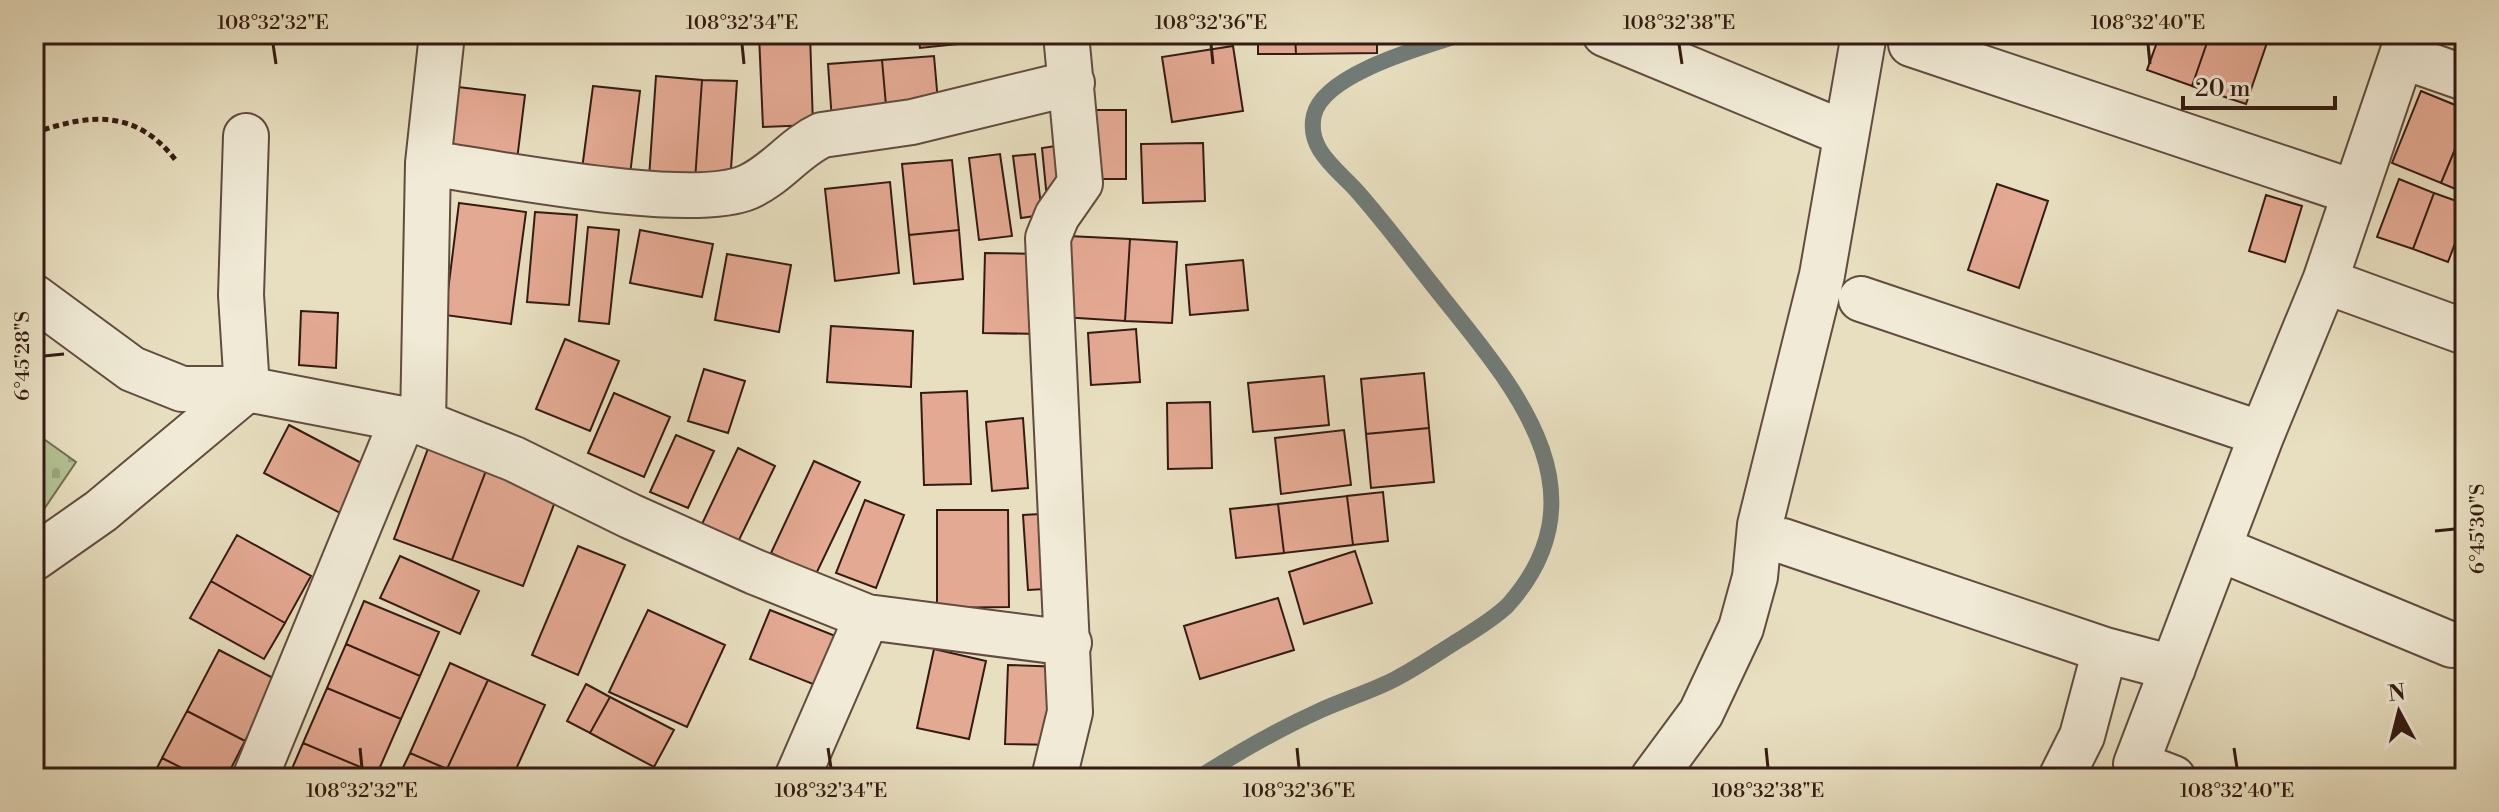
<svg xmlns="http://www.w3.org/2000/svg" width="2499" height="812" viewBox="0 0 2499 812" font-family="'Libre Bodoni',serif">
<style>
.cemetery{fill:url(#cemetery-stones);stroke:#746e53;stroke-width:2}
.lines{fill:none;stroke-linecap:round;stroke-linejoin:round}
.stream{stroke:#717b77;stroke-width:16}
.building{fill:#e4a993;stroke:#341b12;stroke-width:2}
.minor-casing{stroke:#614c3e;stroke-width:48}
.path{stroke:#341b12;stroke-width:5;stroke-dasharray:6 4;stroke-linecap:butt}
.minor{stroke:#f0ead6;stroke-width:44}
.ticks{fill:none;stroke:#341b12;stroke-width:3}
.neatline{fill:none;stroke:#341b12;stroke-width:3}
.ticks-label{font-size:20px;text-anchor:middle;fill:#341b12}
</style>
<defs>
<pattern id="cemetery-stones" width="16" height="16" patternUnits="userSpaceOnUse" patternTransform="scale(2)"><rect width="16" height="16" fill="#b4c294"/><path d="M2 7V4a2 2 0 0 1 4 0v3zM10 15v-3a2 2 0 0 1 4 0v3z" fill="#9ba67f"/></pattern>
</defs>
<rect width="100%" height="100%" fill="#e8dfc0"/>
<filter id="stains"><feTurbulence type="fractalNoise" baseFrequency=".0025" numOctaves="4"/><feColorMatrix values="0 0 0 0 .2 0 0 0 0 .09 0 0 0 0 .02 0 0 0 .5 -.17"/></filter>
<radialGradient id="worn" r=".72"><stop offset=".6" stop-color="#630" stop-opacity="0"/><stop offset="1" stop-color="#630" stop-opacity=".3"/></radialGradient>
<path class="cemetery" d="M34,432L76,462L34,524Z"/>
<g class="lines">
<path class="stream" d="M1198,778C1237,753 1277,730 1319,711C1345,699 1373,691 1397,678C1418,667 1438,653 1459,640C1475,630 1495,618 1508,605C1607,494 1516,389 1443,298C1414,262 1387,225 1356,190C1337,169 1306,149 1314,115C1324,73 1427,46 1463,34"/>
</g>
<path class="building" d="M810,34L813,125L763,127L759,35Z
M918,34H985L986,41L920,48Z
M1258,34H1295L1296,54H1258Z
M1295,34H1377V53L1296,54Z
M2160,34H2210L2192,86L2147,70Z
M2210,34H2270L2246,104L2192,86Z
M1233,46L1243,111L1172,122L1162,57Z
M934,56L939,113L887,117L882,60Z
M882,60L887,117L832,121L828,64Z
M656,76L702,80L695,181L649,178Z
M702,80L737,81L730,183L695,181Z
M593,86L640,91L630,175L582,169Z
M458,87L525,95L517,160L449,151Z
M2421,91L2465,109V125L2441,183L2392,163Z
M1092,110H1126V179H1091Z
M2465,125V193L2441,183Z
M1203,143L1205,201L1143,203L1141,144Z
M1063,145L1068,198L1047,199L1042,148Z
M1000,154L1012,236L979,240L969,158Z
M1035,154L1042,215L1021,218L1013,156Z
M952,160L959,230L909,235L902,164Z
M2399,179L2434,193L2413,249L2377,237Z
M890,182L899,273L835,281L825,189Z
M1997,184L2048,201L2019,288L1968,270Z
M2434,193L2465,204V217L2448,262L2413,249Z
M2266,195L2302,206L2285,262L2249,251Z
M459,203L526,212L511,324L445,315Z
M535,212L577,215L569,305L527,302Z
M588,227L619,230L609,324L579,321Z
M640,230L713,244L702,297L630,283Z
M959,230L963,279L914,284L909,235Z
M1068,236L1130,239L1125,321L1062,317Z
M1130,239L1177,242L1172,323L1125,321Z
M985,253L1040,254L1039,334L983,333Z
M727,254L791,265L779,332L715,320Z
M1243,260L1248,310L1190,315L1186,265Z
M301,311L338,313L336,368L299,365Z
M831,326L913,331L911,387L827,382Z
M1136,329L1140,382L1091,385L1088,333Z
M565,339L619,361L590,431L536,409Z
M704,369L745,381L728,433L688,421Z
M1424,373L1429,428L1366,434L1361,379Z
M1324,376L1329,425L1253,432L1248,383Z
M967,391L971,484L924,485L921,393Z
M614,393L670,417L644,477L588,453Z
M1210,402L1212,468L1168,469L1167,403Z
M1023,418L1028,488L992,491L986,422Z
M289,425L367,466L342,514L264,473Z
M1429,428L1434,482L1371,488L1366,434Z
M1344,430L1351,485L1281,494L1275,438Z
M676,435L714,451L688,508L650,492Z
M429,446L487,468L452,560L394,539Z
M738,448L775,466L737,544L701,526Z
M814,461L860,482L816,574L771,553Z
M487,468L558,494L523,586L452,560Z
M1383,492L1388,541L1353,545L1347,496Z
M1347,496L1353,545L1284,553L1278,504Z
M865,500L904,515L876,588L836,573Z
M1278,504L1284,553L1236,558L1230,509Z
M937,510H1008L1009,607L937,608Z
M1058,513L1063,588L1028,590L1023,515Z
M237,535L311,576L285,623L211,581Z
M578,546L625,565L578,675L532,655Z
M1355,551L1372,603L1304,624L1289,572Z
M400,556L479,591L460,634L380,598Z
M211,581L285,623L264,659L190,618Z
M1278,598L1294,650L1200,679L1184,626Z
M364,601L439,632L420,676L346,644Z
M648,610L725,645L687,727L609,692Z
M770,610L848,641L828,690L750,659Z
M346,644L420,676L401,719L327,688Z
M934,649L986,661L969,739L917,728Z
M219,650L277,680L245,741L187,711Z
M450,663L488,680L447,769L410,753Z
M1008,665L1063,667L1060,745L1005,744Z
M488,680L545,705L512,778H467L447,769Z
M586,684L610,697L590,733L567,721Z
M327,688L401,719L377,774L303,743Z
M610,697L674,730L654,767L590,733Z
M187,711L245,741L226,778H202L162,758Z
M303,743L377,774L375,778H288Z
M410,753L447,769L443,778H398Z
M162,758L202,778H152Z"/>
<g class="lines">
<defs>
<path id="minor" d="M1605,34L1846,134
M1911,44L2353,192
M2402,56L2465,78
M246,136L241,295L247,389L423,423L514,459L630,516L755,572L867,617L1069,643
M428,163C497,173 691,212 748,187C777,174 794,148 822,135L912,122L1072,83
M2325,281L2465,332
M34,297L132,369L182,389H247
M1861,299L2262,434
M423,423L428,163L442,34
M1783,541L2105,650L2173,668
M2220,549L2452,645
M34,558L101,511L247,389
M255,778L402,421
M797,778L867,617
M1054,778L1070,712L1048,238L1057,216L1080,183L1066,34
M1653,778L1701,713L1741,628L1755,577L1760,525L1822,275L1864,34
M2061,778L2082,736L2105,650
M2173,778L2136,764L2262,434L2325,281L2409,34"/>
</defs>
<use href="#minor" class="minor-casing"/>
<path class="path" d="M34,133C91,113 137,109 177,162"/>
<use href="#minor" class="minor"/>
</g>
<path class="ticks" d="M273,44L276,64M742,44L744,64M1211,44L1213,64M1679,44L1682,64M2148,44L2150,64M44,356L64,354M2435,531L2455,529M360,748L362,768M828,748L831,768M1297,748L1299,768M1766,748L1768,768M2234,748L2237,768"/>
<rect width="2499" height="812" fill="none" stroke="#e8dfc0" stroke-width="88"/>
<g transform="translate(2399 712) rotate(353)" stroke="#f0ead6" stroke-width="6" paint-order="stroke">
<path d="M0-6L14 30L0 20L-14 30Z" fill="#341b12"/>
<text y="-12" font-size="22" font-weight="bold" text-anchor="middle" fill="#341b12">N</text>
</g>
<path d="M2183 96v12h152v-12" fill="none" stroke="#341b12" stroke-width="4"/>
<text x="2195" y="96" font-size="24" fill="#341b12" stroke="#f0ead6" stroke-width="6" paint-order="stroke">20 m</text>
<rect x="44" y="44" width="2411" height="724" class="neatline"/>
<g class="ticks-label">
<text x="273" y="29">108°32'32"E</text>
<text x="742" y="29">108°32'34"E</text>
<text x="1211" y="29">108°32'36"E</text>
<text x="1679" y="29">108°32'38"E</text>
<text x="2148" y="29">108°32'40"E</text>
<text transform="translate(22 356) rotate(-90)" y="7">6°45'28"S</text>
<text transform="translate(2477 529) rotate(-90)" y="7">6°45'30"S</text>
<text x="362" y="797">108°32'32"E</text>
<text x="831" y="797">108°32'34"E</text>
<text x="1299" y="797">108°32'36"E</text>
<text x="1768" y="797">108°32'38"E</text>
<text x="2237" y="797">108°32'40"E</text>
</g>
<rect width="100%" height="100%" filter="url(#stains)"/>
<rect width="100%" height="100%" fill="url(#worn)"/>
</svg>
